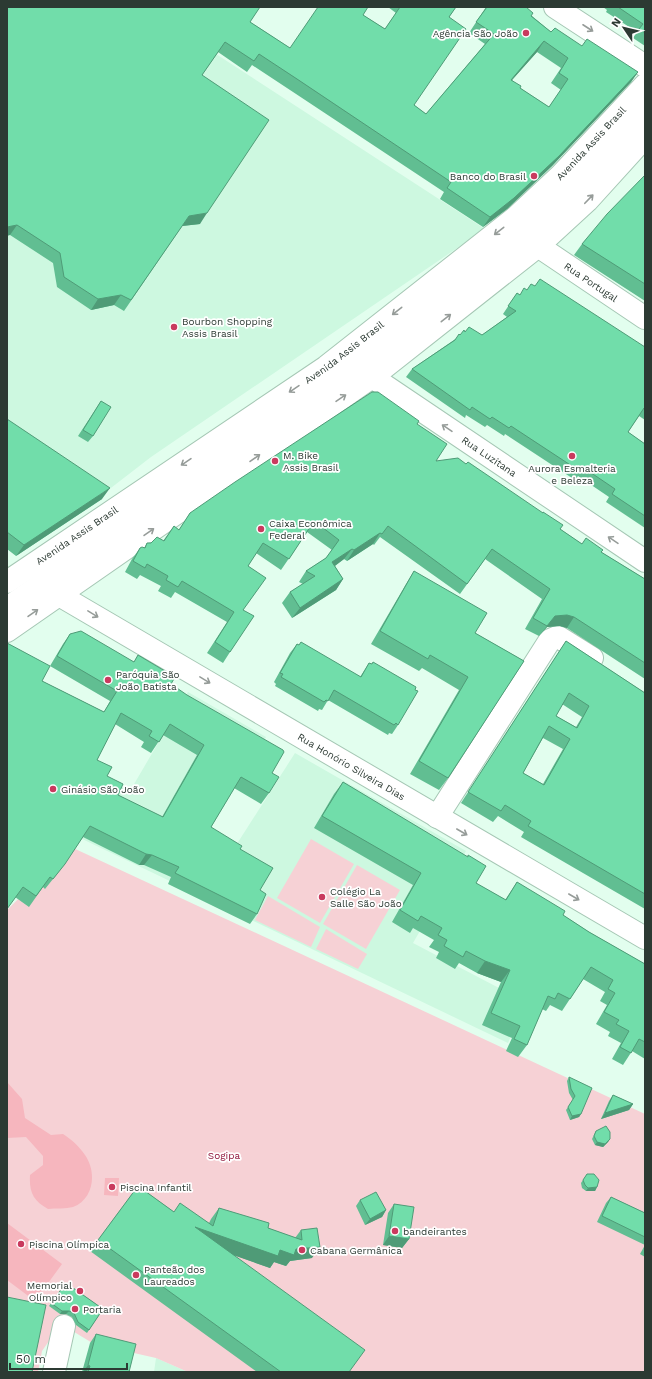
<svg xmlns="http://www.w3.org/2000/svg" width="652" height="1379" viewBox="0 0 652 1379" font-family="'Work Sans',sans-serif">
<style>
.built{fill:#cdf8e0}
.green{fill:#f6d1d5}
.water{fill:#f6b6be}
.lines{fill:none;stroke-linecap:round;stroke-linejoin:round}
.minor-casing{stroke:#a5c7b4;stroke-width:24}
.major-casing{stroke:#a5c7b4;stroke-width:24}
.minor{stroke:#fff;stroke-width:22}
.major{stroke:#fff;stroke-width:22}
.wall{fill:#61be92;fill-rule:evenodd}
.shaded-wall{fill:#4f9b77}
.building{fill:#71ddaa;stroke:#4f9b77;fill-rule:evenodd}
.oneway{stroke:#969c99}
.poi-dot{fill:#c93a5e;stroke:#fff;stroke-width:1.5}
.labels{text-anchor:middle;dominant-baseline:central;stroke-width:3.5;stroke-linejoin:round;paint-order:stroke}
.poi-label{font-size:10px;fill:#2c3a33;stroke:#fff;text-anchor:start}
.street-label{font-size:10px;fill:#2c3a33;stroke:#fff}
.park-label{font-size:10px;fill:#8e1339;stroke:#fff}
</style>
<rect width="100%" height="100%" fill="#e2feee"/>
<path class="built" d="M7,7L216,54L485,229L151,457L107,491L7,426Z
M188,692L266,737L207,834L233,850L295,753L466,851L413,943L526,1002L508,1043L7,803V726L130,791Z
M156,1358L188,1372H154Z"/>
<path class="green" d="M311,839L354,864L320,923L277,898Z
M71,847L645,1114V1372H188L156,1358L94,1344L61,1324L42,1351L38,1372H7V910Z
M357,865L400,890L366,949L323,924Z
M268,896L320,927L311,947L255,920Z
M326,929L367,954L358,969L316,949Z"/>
<path class="water" d="M7,1082L22,1099L25,1118L51,1135L63,1134C71,1139 79,1146 85,1155C97,1172 94,1199 73,1207C66,1209 56,1208 48,1209C33,1201 29,1192 30,1175L43,1165V1156L26,1137L7,1138Z
M105,1178H119L118,1196L104,1195Z
M7,1223L62,1264L35,1301L7,1280Z"/>
<g class="lines">
<defs>
<g id="minor">
<path d="M555,7L645,66"/>
<path id="s1" d="M548,230L538,246L645,318"/>
<path id="s2" d="M354,373L372,377L645,561"/>
<path id="s3" d="M59,595L645,938"/>
<path d="M7,608L349,372L527,232L574,188L645,111"/>
<path d="M437,817L550,640L557,637L560,638L592,658"/>
<path d="M54,1372L64,1326"/>
</g>
<g id="major">
<path id="s4" d="M7,582L326,367L515,218L561,175L645,85"/>
<path d="M7,631L372,377L538,246L587,201L645,137"/>
</g>
</defs>
<use href="#minor" class="minor-casing"/>
<use href="#major" class="major-casing"/>
<use href="#minor" class="minor"/>
<use href="#major" class="major"/>
</g>
<path class="wall" d="M7,7L250,22L290,48L363,15L385,29L396,13L388,7H456L449,17L414,105L426,114L485,44L469,33L486,7L532,16L551,32L638,72L631,82L552,166L507,209L483,227L440,199L444,192L290,90L252,65L247,72L218,52L202,75L200,224L182,226L124,311L114,305L91,310L57,287L53,263L10,235ZM537,52L561,68L551,83L561,90L549,107L520,88L512,80Z
M603,7H645V46L633,38L637,32L606,12L607,10Z
M645,175V301L574,255L582,244Z
M517,293L520,295L645,347V420L639,416L628,432L645,444V528L606,502L609,497L578,476L575,480L505,434L504,436L487,425L485,427L466,415L465,418L406,377L412,369L454,340L465,332L482,335L507,317L503,314Z
M101,401L93,436L88,442L78,436Z
M7,419L102,499L16,556L7,549Z
M417,424L436,461L560,529L582,544L601,552L645,579V679L567,628L560,626L547,627L539,636L525,629L542,599L485,559L460,594L380,537L374,545L373,544L347,561L344,559L335,566L343,579L336,590L292,618L282,603L290,592L303,584L299,582L306,571L326,558L332,550L307,532L281,570L256,553L248,566L243,610L230,652L223,663L207,653L227,622L175,592L171,598L158,591L161,586L140,575L137,579L125,572L132,559L140,548H144L147,543L163,541L174,526L179,530L190,513Z
M414,571L475,633L524,661L448,778L439,790L410,774L459,690L422,668L419,671L371,644L406,584Z
M70,634L134,662L138,655L171,684L272,773L269,793L261,804L234,788L211,827L240,849L260,890L257,914L250,924L168,884L171,877L144,865H139L83,837L57,874L45,889L43,887L29,907L15,897L42,681L104,712L110,701L50,666L63,644ZM115,724L144,742L141,747L151,753L163,735L197,755L162,817L118,795L97,760Z
M566,641L645,693V909L521,837L524,832L498,816L493,822L461,803ZM562,704L582,717L576,727L556,716ZM543,738L563,749L543,784L523,773Z
M297,644L360,677L369,663L398,725L392,734L389,733L388,735L328,700L322,710L319,709L318,711L275,686L276,684L274,682L290,653Z
M343,782L476,883L505,900L517,882L563,915L589,932L645,964V1059L632,1051L623,1065L612,1059L621,1043L608,1036L610,1032L596,1024L607,1005L600,1001L605,992L583,979L562,1011L550,1005L546,1011L542,1009L527,1045L518,1057L506,1051L512,1038L482,1025L501,982L477,973L459,963L455,969L436,958L439,952L429,947L434,940L413,928L410,933L392,922L413,885L314,828L334,794Z
M569,1077L581,1114L579,1117L570,1120L566,1110L573,1100L569,1093L567,1081Z
M613,1095L633,1104L629,1110L601,1119L609,1101Z
M596,1131L610,1139L608,1142L603,1147L595,1145L592,1139Z
M587,1174L597,1187L595,1191H586L582,1188L581,1183Z
M138,1186L174,1212L209,1223L211,1219L219,1208L268,1228L295,1238L301,1230L312,1258L290,1261L286,1266L274,1262L270,1268L234,1255L349,1372H257L90,1251Z
M611,1197L645,1213V1257L640,1254L645,1245L597,1222L606,1203Z
M360,1200L386,1210L382,1217L365,1225L356,1206Z
M394,1204L409,1239L402,1248L383,1245L388,1213Z
M66,1283L103,1309L87,1333L76,1325L72,1317L66,1314H60L49,1306Z
M96,1334L129,1372H82L90,1343Z"/>
<path class="shaded-wall" d="M544,41L537,52L503,90L511,80Z
M638,72L631,82L552,166L507,209L483,227L490,217Z
M207,213L200,224L182,226L189,216Z
M17,225L10,235L7,236V227Z
M121,295L114,305L91,310L98,299Z
M110,488L102,499L16,556L24,545Z
M380,533L373,544L347,561L354,550Z
M352,549L344,559L325,573L332,562Z
M343,579L336,590L292,618L300,608Z
M567,615L574,617L567,628L560,626L547,627L539,636L555,616Z
M146,854L152,855L144,865H139Z
M485,961L510,970L501,982L477,973Z
M633,1104L629,1110L601,1119L605,1113Z
M581,1114L579,1117L570,1120L572,1116Z
M610,1139L608,1142L603,1147L595,1145L597,1142Z
M597,1187L595,1191H586L588,1188Z
M386,1210L382,1217L365,1225L370,1219Z
M195,1227L280,1250L296,1249L320,1247L312,1258L290,1261L286,1266L274,1262L270,1268L187,1239Z
M389,1236L409,1239L402,1248L383,1245Z
M62,1311H69L66,1314H60Z
M88,1365L90,1366L86,1372H83Z"/>
<path class="building" d="M7,7H260L250,22L290,48L318,7H368L363,15L385,29L400,7H456L449,17L466,29L414,105L426,114L494,34L476,22L487,7H526L533,13L531,16L551,32L555,28L582,46L587,39L638,72L559,156L514,198L490,217L447,188L451,182L297,79L259,54L254,61L225,42L202,75L269,120L207,213L189,216L131,300L121,295L98,299L64,277L60,253L17,225L7,227ZM544,41L568,58L559,73L568,79L549,107L520,88L521,86L511,80Z
M618,7H645V33L639,29L643,24Z
M645,175V284L582,244L607,214Z
M540,279L645,347V408H644L628,432L645,444V516L612,494L615,489L584,468L581,472L511,426L509,428L492,417L490,419L472,407L470,410L412,369L455,340L459,334L460,335L464,330L465,332L469,327L482,335L516,311L508,306L517,293L520,295L524,288L527,290L531,284L535,286Z
M372,392H378L419,421L417,424L447,444L436,461L458,458L466,464L468,462L543,513V512L563,525L560,529L582,544L586,538L603,550L601,552L645,579V663L574,617L567,615L555,616L547,626L533,618L550,589L492,549L467,584L388,526L382,534L380,533L354,550L352,549L332,562L343,579L300,608L290,592L315,576L306,571L326,558L339,540L314,521L289,559L263,543L248,566L266,578L243,610L254,616L230,652L215,642L234,612L182,581L178,587L166,580L168,576L147,564L145,568L133,561L140,548L142,547L145,548L147,543H151L157,537L164,541L174,526L179,530L190,513L235,482Z
M101,401L111,407L93,436L83,430Z
M7,419L110,488L24,545L7,532Z
M414,571L487,613L475,633L524,661L448,778L419,761L468,677L430,655L428,659L380,631Z
M81,631L134,662L138,655L175,677L171,684L187,695L283,750L284,752L272,773L279,777L269,793L241,777L211,827L242,846L240,849L273,868L260,890L266,894L257,914L175,873L179,867L152,855L146,854L90,826L65,864L53,879L50,877L36,896L23,887L7,909V643L50,666L42,681L104,712L117,691L57,656L70,634ZM121,713L152,731L149,736L159,742L170,724L204,745L163,817L118,795L123,784L107,776L112,767L97,760Z
M566,641L645,693V894L528,826L531,821L505,805L501,811L468,792ZM569,693L589,706L577,728L556,716ZM549,726L570,739L544,785L523,773Z
M301,642L361,677L369,663L372,664L373,662L416,687L415,690L418,691L398,725L396,723L394,725L334,690L328,701L326,700L324,702L281,677L283,674L280,673L297,644L299,645Z
M343,782L468,857V855L486,866L476,883L506,900L517,882L565,911L563,915L589,932L645,964V1042L639,1039L631,1053L620,1047L629,1031L616,1024L619,1020L604,1012L615,993L608,989L613,980L591,967L570,999L558,993L555,999L548,996L527,1045L514,1039L520,1026L491,1013L510,970L485,961L466,951L463,957L444,946L447,940L438,935L442,928L421,916L418,921L400,910L421,873L322,816Z
M569,1077L592,1088L581,1114L572,1116L568,1107L575,1096L571,1089Z
M613,1095L633,1104L605,1113Z
M606,1126L610,1132V1139L605,1144L597,1142L594,1136L596,1131Z
M587,1174H594L599,1180L597,1187L588,1188L585,1185L583,1180Z
M138,1186L174,1212L180,1203L213,1226L219,1208L269,1223L268,1228L302,1240L301,1230L317,1228L320,1247L296,1249L294,1255L280,1250L278,1256L195,1227L365,1350L349,1372H281L98,1240Z
M376,1192L386,1210L370,1219L360,1200Z
M611,1197L645,1213V1237L602,1216Z
M394,1204L414,1207L409,1239L389,1236Z
M66,1283L103,1309L89,1330L78,1322L74,1313L69,1311H62L51,1303Z
M7,1297L46,1305L32,1372H7Z
M96,1334L136,1344L129,1372H88L90,1366L88,1365Z"/>
<defs><path id="oneway-shaft" d="M-6 0H5M1.5-3L5.5 0L1.5 3" fill="none" stroke-width="1.6" stroke-linecap="round" stroke-linejoin="round"/></defs>
<g class="oneway">
<use href="#oneway-shaft" transform="translate(588 28) rotate(33)"/>
<use href="#oneway-shaft" transform="translate(589 199) rotate(-46)"/>
<use href="#oneway-shaft" transform="translate(499 231) rotate(142)"/>
<use href="#oneway-shaft" transform="translate(397 311) rotate(142)"/>
<use href="#oneway-shaft" transform="translate(446 318) rotate(-38)"/>
<use href="#oneway-shaft" transform="translate(294 389) rotate(146)"/>
<use href="#oneway-shaft" transform="translate(341 398) rotate(-34)"/>
<use href="#oneway-shaft" transform="translate(447 428) rotate(-146)"/>
<use href="#oneway-shaft" transform="translate(255 458) rotate(-35)"/>
<use href="#oneway-shaft" transform="translate(186 462) rotate(146)"/>
<use href="#oneway-shaft" transform="translate(149 532) rotate(-35)"/>
<use href="#oneway-shaft" transform="translate(613 540) rotate(-146)"/>
<use href="#oneway-shaft" transform="translate(33 613) rotate(-35)"/>
<use href="#oneway-shaft" transform="translate(93 614) rotate(31)"/>
<use href="#oneway-shaft" transform="translate(205 680) rotate(31)"/>
<use href="#oneway-shaft" transform="translate(462 832) rotate(30)"/>
<use href="#oneway-shaft" transform="translate(574 897) rotate(30)"/>
</g>
<g class="poi-dot">
<circle cx="526" cy="33" r="4"/>
<circle cx="534" cy="176" r="4"/>
<circle cx="174" cy="327" r="4"/>
<circle cx="572" cy="456" r="4"/>
<circle cx="275" cy="461" r="4"/>
<circle cx="261" cy="529" r="4"/>
<circle cx="108" cy="680" r="4"/>
<circle cx="53" cy="789" r="4"/>
<circle cx="322" cy="897" r="4"/>
<circle cx="112" cy="1187" r="4"/>
<circle cx="395" cy="1231" r="4"/>
<circle cx="21" cy="1244" r="4"/>
<circle cx="302" cy="1250" r="4"/>
<circle cx="136" cy="1275" r="4"/>
<circle cx="80" cy="1291" r="4"/>
<circle cx="75" cy="1309" r="4"/>
</g>
<g class="labels">
<g class="poi-label">
<text x="518" y="33" text-anchor="end">Agência São João</text>
<text x="526" y="176" text-anchor="end">Banco do Brasil</text>
<text x="182" y="321">Bourbon Shopping<tspan x="182" dy="12">Assis Brasil</tspan></text>
<text x="283" y="455">M. Bike<tspan x="283" dy="12">Assis Brasil</tspan></text>
<text x="572" y="468" text-anchor="middle">Aurora Esmalteria<tspan x="572" dy="12">e Beleza</tspan></text>
<text x="269" y="523">Caixa Econômica<tspan x="269" dy="12">Federal</tspan></text>
<text x="116" y="674">Paróquia São<tspan x="116" dy="12">João Batista</tspan></text>
<text x="61" y="789">Ginásio São João</text>
<text x="330" y="891">Colégio La<tspan x="330" dy="12">Salle São João</tspan></text>
<text x="120" y="1187">Piscina Infantil</text>
<text x="403" y="1231">bandeirantes</text>
<text x="29" y="1244">Piscina Olímpica</text>
<text x="310" y="1250">Cabana Germânica</text>
<text x="144" y="1269">Panteão dos<tspan x="144" dy="12">Laureados</tspan></text>
<text x="72" y="1285" text-anchor="end">Memorial<tspan x="72" dy="12">Olímpico</tspan></text>
<text x="83" y="1309">Portaria</text>
</g>
<g class="street-label">
<text stroke="none"><textPath href="#s4" startOffset="732">Avenida Assis Brasil</textPath></text>
<text stroke="none"><textPath href="#s1" startOffset="83">Rua Portugal</textPath></text>
<text stroke="none"><textPath href="#s4" startOffset="408">Avenida Assis Brasil</textPath></text>
<text stroke="none"><textPath href="#s2" startOffset="160">Rua Luzitana</textPath></text>
<text stroke="none"><textPath href="#s4" startOffset="84">Avenida Assis Brasil</textPath></text>
<text stroke="none"><textPath href="#s3" startOffset="339">Rua Honório Silveira Dias</textPath></text>
</g>
<g class="park-label">
<text x="224" y="1155">Sogipa</text>
</g>
</g>
<rect width="652" height="1379" fill="none" stroke="#2c3a33" stroke-width="16"/>
<g transform="translate(624 28) rotate(305)" stroke="#ffffff" stroke-width="3" paint-order="stroke">
<path d="M0-3L7 15L0 10L-7 15Z" fill="#2c3a33"/>
<text y="-6" font-size="11" font-weight="bold" text-anchor="middle" fill="#2c3a33">N</text>
</g>
<path d="M10 1363v6h117v-6" fill="none" stroke="#2c3a33" stroke-width="2"/>
<text x="16" y="1363" font-size="12" fill="#2c3a33" stroke="#ffffff" stroke-width="3" paint-order="stroke">50 m</text>
</svg>
